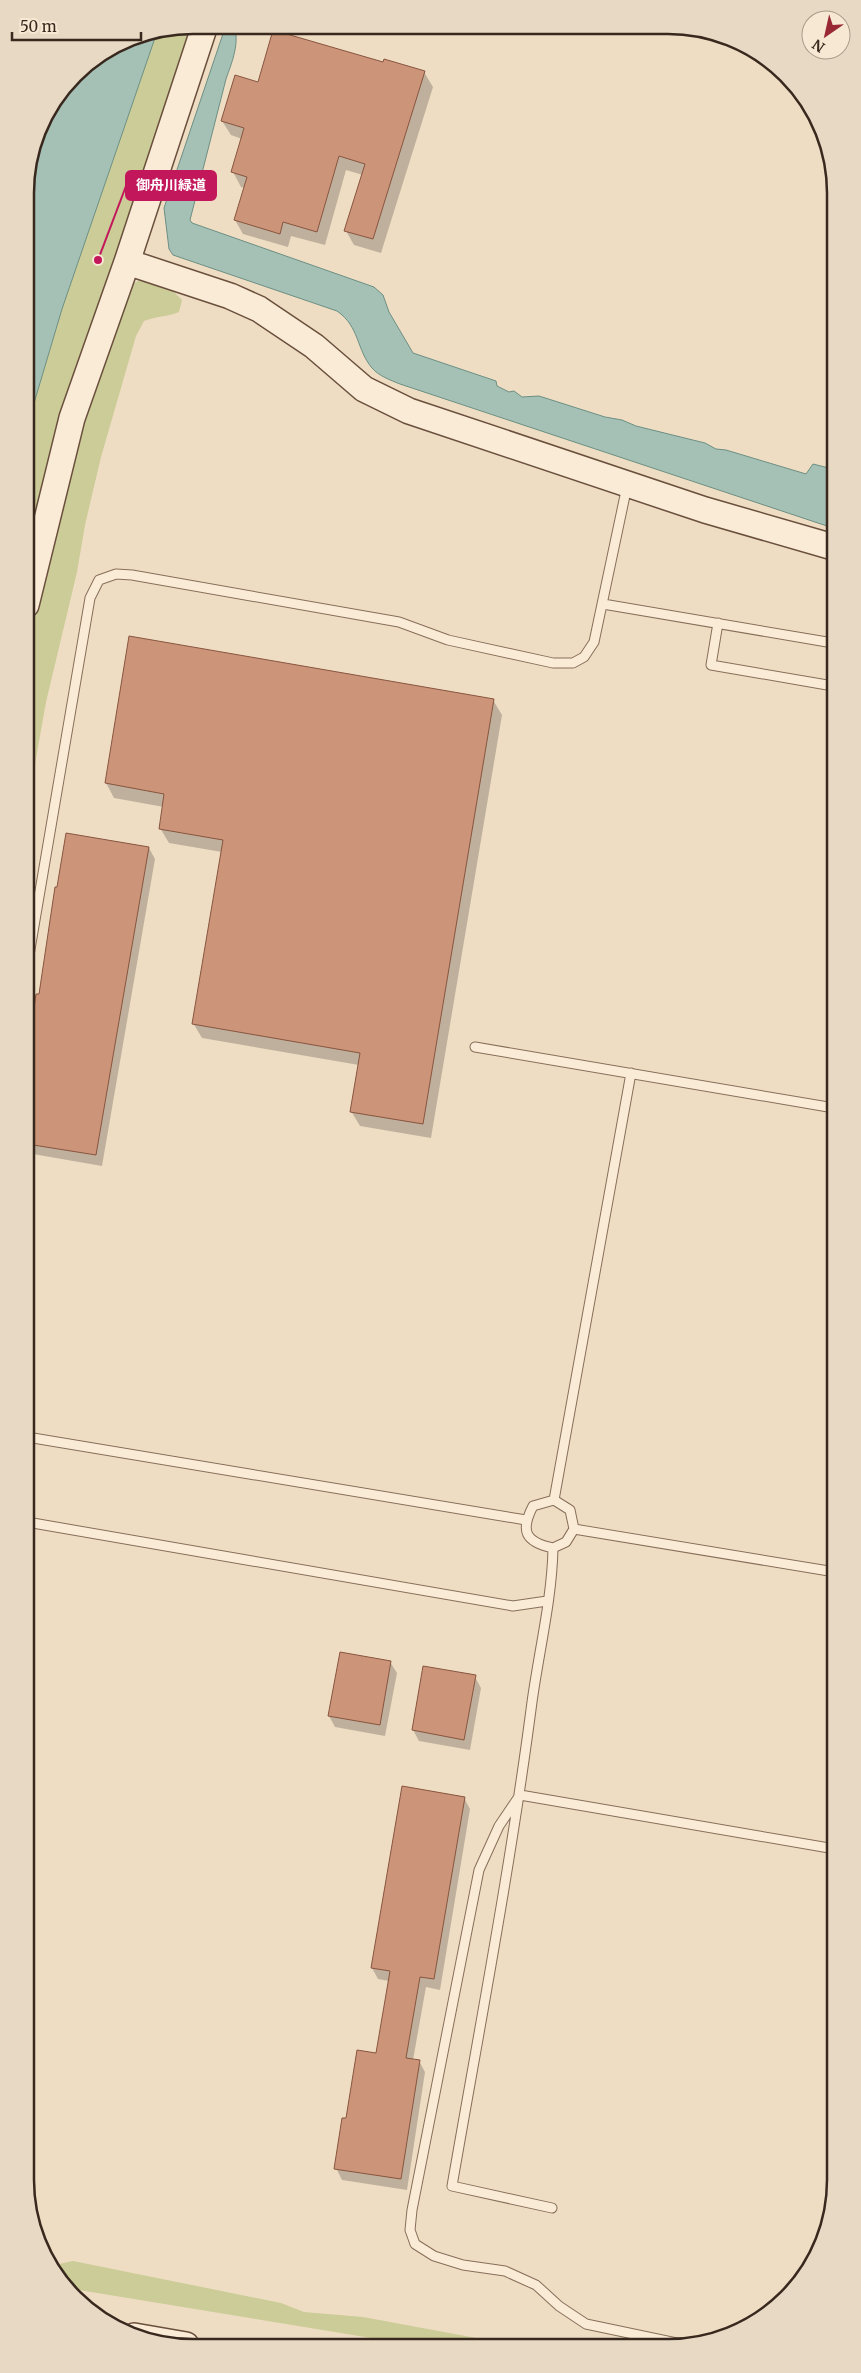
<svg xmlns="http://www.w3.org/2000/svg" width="861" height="2373" viewBox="0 0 861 2373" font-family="Merriweather,'Noto Sans JP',serif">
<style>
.green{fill:#cbcc97}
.water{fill:#a5c1b6;stroke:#6c8f83}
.shadow{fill:#0003}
.building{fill:#cc9479;stroke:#88553f}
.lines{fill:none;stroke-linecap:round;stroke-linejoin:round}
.lane-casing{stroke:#886e5a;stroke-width:11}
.secondary-casing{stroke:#6a4f3d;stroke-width:28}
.lane{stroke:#f9ebd6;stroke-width:9}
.secondary{stroke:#f9ebd6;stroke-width:25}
.rim{fill:none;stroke:#38281e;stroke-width:2.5}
.leader{fill:none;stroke:#c2185b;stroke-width:2}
.callout-dot{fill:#c2185b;stroke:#f6e8d2;stroke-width:2}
.callout{fill:#c2185b;stroke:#c2185b;stroke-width:2}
.callout-label{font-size:14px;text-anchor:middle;font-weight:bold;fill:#fff}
</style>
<rect width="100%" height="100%" fill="#eeddc3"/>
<path class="green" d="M192,25L26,588V430L62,309L157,32Z
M142,279L172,290L182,300L179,312C168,317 156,316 144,321L136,336L101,457L85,525L77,572L46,702L26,815V664L35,617L76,452L110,339L132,284Z
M73,2261L281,2303L304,2312L363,2317L514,2345H414L79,2290L62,2283L53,2272L54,2265Z"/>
<path class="water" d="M226,25H234C240,43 232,62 226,79L190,220L192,223L374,287L383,295L389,312L413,353L496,381L497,386L509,392L514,391L522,397L539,396L605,417L622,420L636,426L705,443L716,449L726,450L806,474L813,464L833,469V528L400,384C390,380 379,376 372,368C356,349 360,327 337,311L173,255L169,249L164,208Z
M157,32L62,309L26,430L25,181L42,118L82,67L129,38Z"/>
<path class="shadow" d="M384,64L424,72L433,87L381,253L354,245L346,231L363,175L346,170L325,245L291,236L288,247L243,234L235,220L245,188L241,187L233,172L242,139L231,135L222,121L259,84Z
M130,638L493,700L502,715L431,1138L360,1126L351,1111L359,1065L202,1038L193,1023L222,852L169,843L160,828L164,807L114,798L106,783Z
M67,835L149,848L155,859L102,1166L27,1153V1062Z
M390,1662L397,1673L385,1736L335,1727L329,1716Z
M475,1677L481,1688L470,1750L419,1741L413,1730Z
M464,1798L470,1809L440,1990L426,1987L413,2060L419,2061L425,2072L407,2190L342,2180L336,2168L347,2120L377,2054L389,1981L378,1979L372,1968Z"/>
<path class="building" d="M273,30L383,62L384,59L425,71L373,239L344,231L365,164L339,156L317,232L283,222L280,234L234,220L247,177L231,172L244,128L221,121L235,75L258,82Z
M129,636L494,699L423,1124L350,1112L360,1053L192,1024L223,840L159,829L164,794L105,783Z
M66,833L149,847L96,1155L27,1144V1056L36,994H39L55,887H57Z
M340,1652L391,1661L380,1725L328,1716Z
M423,1666L476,1675L464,1740L412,1730Z
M402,1786L465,1797L434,1979L420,1977L406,2058L420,2060L401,2179L334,2169L342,2118H346L357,2050L376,2053L390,1971L371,1968Z"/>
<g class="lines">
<defs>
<path id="lane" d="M603,604L833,643
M718,623L711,665L833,686
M27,967L90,598L99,580L116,574L132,575L399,622L448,640L553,663H573L584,657L594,642L627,486
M475,1047L834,1108
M27,1437L526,1520
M27,1522L513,1606L547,1601
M574,1529L835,1572
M553,1548C525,1542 520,1531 533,1506L554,1500
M552,2208L452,2186C480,2025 511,1864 532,1702C539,1651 552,1599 553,1548L566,1542L574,1529L570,1510L554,1500L631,1073
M686,2345L586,2324L559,2306L536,2285L505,2271L463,2265L434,2256L415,2244L410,2230L412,2210L479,1870L499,1826L520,1795L835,1849"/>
<path id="secondary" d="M127,262L230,296L259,309L314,346L364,389L409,411L705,510L833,547
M26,605L72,418L127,262L205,25
M134,2336L186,2345"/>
</defs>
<use href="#lane" class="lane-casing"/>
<use href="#secondary" class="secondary-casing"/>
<use href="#lane" class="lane"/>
<use href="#secondary" class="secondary"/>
</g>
<path d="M0 0H861V2373H0ZM193 34H668A159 159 0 0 1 827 193V2180A159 159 0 0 1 668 2339H193A159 159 0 0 1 34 2180V193A159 159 0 0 1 193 34Z" fill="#e7d9c4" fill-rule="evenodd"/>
<path class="rim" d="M193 34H668A159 159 0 0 1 827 193V2180A159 159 0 0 1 668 2339H193A159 159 0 0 1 34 2180V193A159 159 0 0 1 193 34Z"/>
<path class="leader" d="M98 260L126 186"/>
<circle class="callout-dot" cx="98" cy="260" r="5"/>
<rect class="callout" x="126" y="171" width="90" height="29" rx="5"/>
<g class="callout-label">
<text x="171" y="190">御舟川緑道</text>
</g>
<g transform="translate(826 35) rotate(214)"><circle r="24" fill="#f6e8d2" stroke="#aa9b8a"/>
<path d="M0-4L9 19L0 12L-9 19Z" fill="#982934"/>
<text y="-8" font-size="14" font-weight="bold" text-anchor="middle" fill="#38281e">N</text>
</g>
<path d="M12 32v8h129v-8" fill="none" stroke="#38281e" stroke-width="2.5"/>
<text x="20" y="32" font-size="15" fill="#38281e" stroke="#f6e8d2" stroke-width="4" paint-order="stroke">50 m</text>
</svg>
